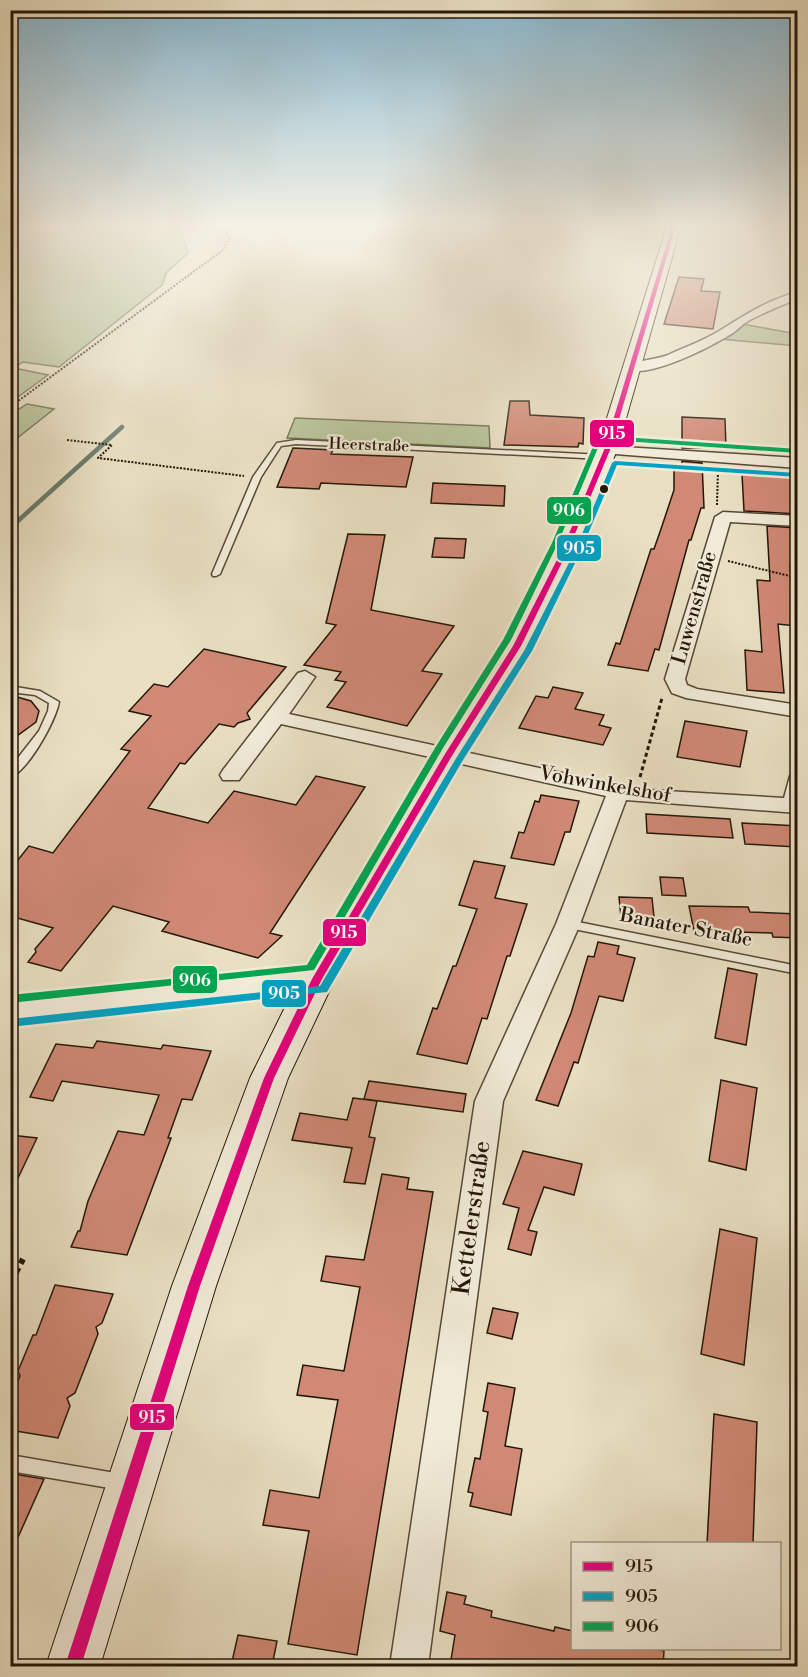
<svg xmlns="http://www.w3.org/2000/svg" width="808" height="1677" viewBox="0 0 808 1677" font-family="'Libre Bodoni',serif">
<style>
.green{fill:#b4c396;stroke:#6c6d4f;stroke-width:1.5}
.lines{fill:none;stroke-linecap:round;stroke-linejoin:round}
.stream{stroke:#6a7b6c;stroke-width:4.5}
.building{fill:#d08975;stroke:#251708;stroke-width:1.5}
.service-casing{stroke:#564937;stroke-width:3}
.minor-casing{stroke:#564937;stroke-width:3}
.secondary-casing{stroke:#251708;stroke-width:2}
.path-far2{stroke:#251708;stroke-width:2;stroke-dasharray:2 1.5;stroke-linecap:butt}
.path-far1{stroke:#251708;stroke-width:3;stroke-dasharray:4 3;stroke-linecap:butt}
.path{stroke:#251708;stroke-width:6;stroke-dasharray:7 4.5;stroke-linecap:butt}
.service{fill:#f1ebd8;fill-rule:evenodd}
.minor{fill:#f1ebd8;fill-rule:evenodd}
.secondary{fill:#f1ebd8;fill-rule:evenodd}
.bus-1-casing{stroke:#f1ebd8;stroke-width:5}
.bus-2-casing{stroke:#f1ebd8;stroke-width:5}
.bus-3-casing{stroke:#f1ebd8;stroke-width:5}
.bus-1{fill:#e5007d;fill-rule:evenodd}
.bus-2{fill:#02a2c4;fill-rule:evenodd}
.bus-3{fill:#00a651;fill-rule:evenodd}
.bus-dot{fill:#251708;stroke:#f1ebd8;stroke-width:2}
.labels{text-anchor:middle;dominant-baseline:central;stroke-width:4.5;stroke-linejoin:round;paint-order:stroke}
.far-street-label{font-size:16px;fill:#251708;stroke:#f1ebd8}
.street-label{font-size:20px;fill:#251708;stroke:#f1ebd8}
.near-street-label{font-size:24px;fill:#251708;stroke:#f1ebd8}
.line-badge{stroke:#f1ebd8;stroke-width:2}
.badge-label{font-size:16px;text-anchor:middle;font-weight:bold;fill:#fff}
</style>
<rect width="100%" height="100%" fill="#e9e0c3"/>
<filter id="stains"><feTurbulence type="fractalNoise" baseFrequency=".00333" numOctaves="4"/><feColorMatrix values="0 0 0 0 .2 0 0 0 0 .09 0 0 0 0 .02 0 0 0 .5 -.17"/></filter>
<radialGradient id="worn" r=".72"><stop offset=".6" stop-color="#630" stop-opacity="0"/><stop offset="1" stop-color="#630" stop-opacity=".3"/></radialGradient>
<path class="green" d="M11,226H179L188,253L166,273L162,285L59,367L23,362L17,366L19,369L48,375L11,402Z
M742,324L797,334V346L719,339Z
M27,404L54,409L11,443V414Z
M295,418L489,426L490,448L287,438Z"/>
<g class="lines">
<path class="stream" d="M10,528L122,427"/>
</g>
<path class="building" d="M679,277L704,279L701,291L720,292L713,329L664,324Z
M510,401H529L530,415L584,418L583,444L579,443L578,447L504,445Z
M682,417L725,419L726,448H682Z
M293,448L333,450L331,454L413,457L406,487L321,483L319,489L277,487Z
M682,461L702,463L704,508H701L691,540H689L659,650L655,649L648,671L608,665L616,643L620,644L651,549H654L661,529L674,490V470H682Z
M742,474L798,478V514L744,511Z
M433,483L505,486L504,506L431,503Z
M767,526L798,528V566L790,565L796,626L778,624L784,693L747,690L745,650L762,652L757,580L770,581Z
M348,534L385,535L371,610L454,626L422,671L442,674L407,726L327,707L346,682L335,680L341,672L304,665L336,625L326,623Z
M435,538L466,539L464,558L432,557Z
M204,649L286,667L247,713L250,719L238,723L234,727L219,724L185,764L180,763L148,808L208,823L234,791L296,805L316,776L365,787L270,933L282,936L258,958L162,931L169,922L113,906L61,971L28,962L36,952L35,949L53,928L10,916V870L29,846L53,853L130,751L121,749L151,716L129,711L154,684L168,687Z
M553,687L583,693L575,709L604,715L599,725L611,728L603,745L519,728L536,696L548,698Z
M10,695L31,701L39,711L36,722L10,741Z
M685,721L747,731L740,767L677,757Z
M541,795L579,801L570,832H565L554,865L511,858L519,832L524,833L535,801L539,802Z
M646,814L730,819L733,838L647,833Z
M742,823L798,826L797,847L745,844Z
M474,861L505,866L495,898L527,904L510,956H507L487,1019L482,1018L467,1064L417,1054L433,1008L437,1009L453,966H456L477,909L459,905Z
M660,877L683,878L686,896L662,895Z
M619,897L652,898L654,917H621Z
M689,906L748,907L750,912L798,914V938L773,937L772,933L694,931Z
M598,942L619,946L617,954L635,958L623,1001L599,996L578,1063L574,1062L558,1106L536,1100L571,1013L588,956L594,957Z
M728,968L757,974L746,1045L715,1038Z
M97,1041L161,1049L163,1045L211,1051L192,1100L182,1099L168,1138H171L127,1255L71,1247L78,1231H80L88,1201L118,1131L144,1135L159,1095L62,1081L53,1101L30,1097L56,1044L93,1048Z
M721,1080L757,1088L746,1170L709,1161Z
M369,1081L466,1094L463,1112L364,1099Z
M353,1098L377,1101L369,1137L375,1138L365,1184L344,1182L352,1148L292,1140L300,1113L347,1120Z
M10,1135L37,1138L10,1195Z
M523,1151L582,1164L574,1195L544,1187L528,1230L537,1232L531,1255L508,1249L519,1208L503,1204Z
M382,1174L409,1178L407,1189L433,1192L357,1655L288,1644L309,1531L263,1525L270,1490L319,1498L338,1400L297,1395L303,1365L344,1371L360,1287L321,1281L326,1256L364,1260Z
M720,1229L757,1238L744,1365L701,1354Z
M55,1285L113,1294L102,1323L96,1327L98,1334L75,1393L67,1398L70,1406L58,1438L10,1430V1399L20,1376L18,1371L33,1335H36Z
M493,1308L518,1313L512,1339L487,1333Z
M488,1383L515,1388L505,1446L522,1449L511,1515L470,1506L473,1493L468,1492L475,1458L480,1459L488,1412L483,1411Z
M714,1414L757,1422L753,1544H707Z
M14,1474L44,1479L11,1553L10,1483Z
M447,1592L466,1596L464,1604L492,1611L491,1617L554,1631L555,1627L573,1631V1648H653L664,1651L663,1666H450L455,1635L440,1631Z
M238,1635L277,1641L272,1666H231Z"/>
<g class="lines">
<defs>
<path id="service" d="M296,440L603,455L607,457L603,459L296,444L281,446L261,477L220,574L216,576H213L212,574L253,477L277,443Z
M10,686L40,691L59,702C55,722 29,769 10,778V768L39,731L48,711L49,703L35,695L10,692Z
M568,920L798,966V974L564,927L562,924Z
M10,1455L121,1474L127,1476L129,1482L127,1488L121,1490L10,1471Z"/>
<path id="minor" d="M798,292V299C781,305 766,312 750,320C742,324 736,332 728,336C710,347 641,383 624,367C630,361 656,360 668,355C685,347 703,341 719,331C745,315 767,300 798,292Z
M607,446L798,458V468L602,453L600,450L602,447Z
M723,512L798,516V526L730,522L685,679L687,685L697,689L798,705V717L686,698L672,693L665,679L715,517Z
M305,671L315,677L289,714L618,785L649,790L784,798L790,776L798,775V813L626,800L580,924L503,1101L428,1666H390L475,1101L556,924L606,796L281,724L239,780H223L220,775L223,770L298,673Z
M317,970L326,973L330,979L326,985L10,1020V1002Z"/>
<path id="secondary" d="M667,226H681L617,450L578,548L530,646L464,754L335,979L288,1078L216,1286L100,1666H46L172,1286L250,1078L299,979L434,754L504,646L554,548L597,450Z"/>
</defs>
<use href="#service" class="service-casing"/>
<use href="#minor" class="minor-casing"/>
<use href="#secondary" class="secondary-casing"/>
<path class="path-far2" d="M10,407L223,250L229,239L223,226
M67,440L112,445L98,458L244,476
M717,505L718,470
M728,561L798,578"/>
<path class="path-far1" d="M640,777L662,698"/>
<path class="path" d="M10,1284L23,1259"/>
<use href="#service" class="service"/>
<use href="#minor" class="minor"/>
<use href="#secondary" class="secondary"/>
<defs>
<path id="bus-1" d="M672,226H676L610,450L569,548L521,646L453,754L322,979L274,1078L200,1286L81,1666H65L188,1286L264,1078L312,979L445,754L513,646L563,548L604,450Z"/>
<path id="bus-2" d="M615,461L797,473L798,477L617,465L580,553L532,651L463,760L327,992L10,1027L11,1019L320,986L455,760L524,651L574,553L612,463Z"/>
<path id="bus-3" d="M608,436L798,449V453L609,440L600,443L558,543L511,640L443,748L314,970L10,1003V995L307,965L435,748L503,640L552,543L595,442Z"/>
</defs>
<use href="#bus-1" class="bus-1-casing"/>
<use href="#bus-2" class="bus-2-casing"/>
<use href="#bus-3" class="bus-3-casing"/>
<use href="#bus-1" class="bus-1"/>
<use href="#bus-2" class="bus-2"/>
<use href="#bus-3" class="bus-3"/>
</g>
<linearGradient id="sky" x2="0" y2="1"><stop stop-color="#88b8d1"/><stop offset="0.49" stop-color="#f5f1e4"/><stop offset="1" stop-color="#f5f1e4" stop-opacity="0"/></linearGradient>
<rect width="808" height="461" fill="url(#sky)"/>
<circle class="bus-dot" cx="604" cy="489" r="5"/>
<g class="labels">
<g class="far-street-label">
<text transform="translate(369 445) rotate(2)">Heerstraße</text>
</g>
<g class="street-label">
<text transform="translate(695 608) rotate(-74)">Luwenstraße</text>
<text transform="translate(605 785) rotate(10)">Vohwinkelshof</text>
<text transform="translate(686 928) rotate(11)">Banater Straße</text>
</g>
<g class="near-street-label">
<text transform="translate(472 1218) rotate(-82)">Kettelerstraße</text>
</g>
</g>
<g class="line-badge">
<rect x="589" y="419" width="46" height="29" rx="6" fill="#e5007d"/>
<rect x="546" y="496" width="46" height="29" rx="6" fill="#00a651"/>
<rect x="556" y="534" width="46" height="28" rx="6" fill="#02a2c4"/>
<rect x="322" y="918" width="45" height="29" rx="6" fill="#e5007d"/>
<rect x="172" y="965" width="46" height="29" rx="6" fill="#00a651"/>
<rect x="261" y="979" width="46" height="29" rx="6" fill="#02a2c4"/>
<rect x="129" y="1403" width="46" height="28" rx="6" fill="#e5007d"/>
</g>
<g class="badge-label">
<text x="612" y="439">915</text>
<text x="569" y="516">906</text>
<text x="579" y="554">905</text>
<text x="344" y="938">915</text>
<text x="195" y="986">906</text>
<text x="284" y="999">905</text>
<text x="152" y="1423">915</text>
</g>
<rect width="808" height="1677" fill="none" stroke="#e9e0c3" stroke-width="36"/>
<rect x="12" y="12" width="784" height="1653" fill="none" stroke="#251708" stroke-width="3"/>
<rect x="18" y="18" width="772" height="1641" fill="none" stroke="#251708" stroke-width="1.5"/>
<rect x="571" y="1542" width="210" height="108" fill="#f1ebd8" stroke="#9f9685" stroke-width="1.5"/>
<rect x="583" y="1562" width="30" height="9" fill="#e5007d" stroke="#9f9685" stroke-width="1.5"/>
<text x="625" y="1572" font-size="18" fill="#251708">915</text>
<rect x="583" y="1592" width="30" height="9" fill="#02a2c4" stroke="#9f9685" stroke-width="1.5"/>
<text x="625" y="1602" font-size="18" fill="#251708">905</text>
<rect x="583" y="1622" width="30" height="9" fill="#00a651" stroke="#9f9685" stroke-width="1.5"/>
<text x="625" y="1632" font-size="18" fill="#251708">906</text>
<rect width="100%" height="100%" filter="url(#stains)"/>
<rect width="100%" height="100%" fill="url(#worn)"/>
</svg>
